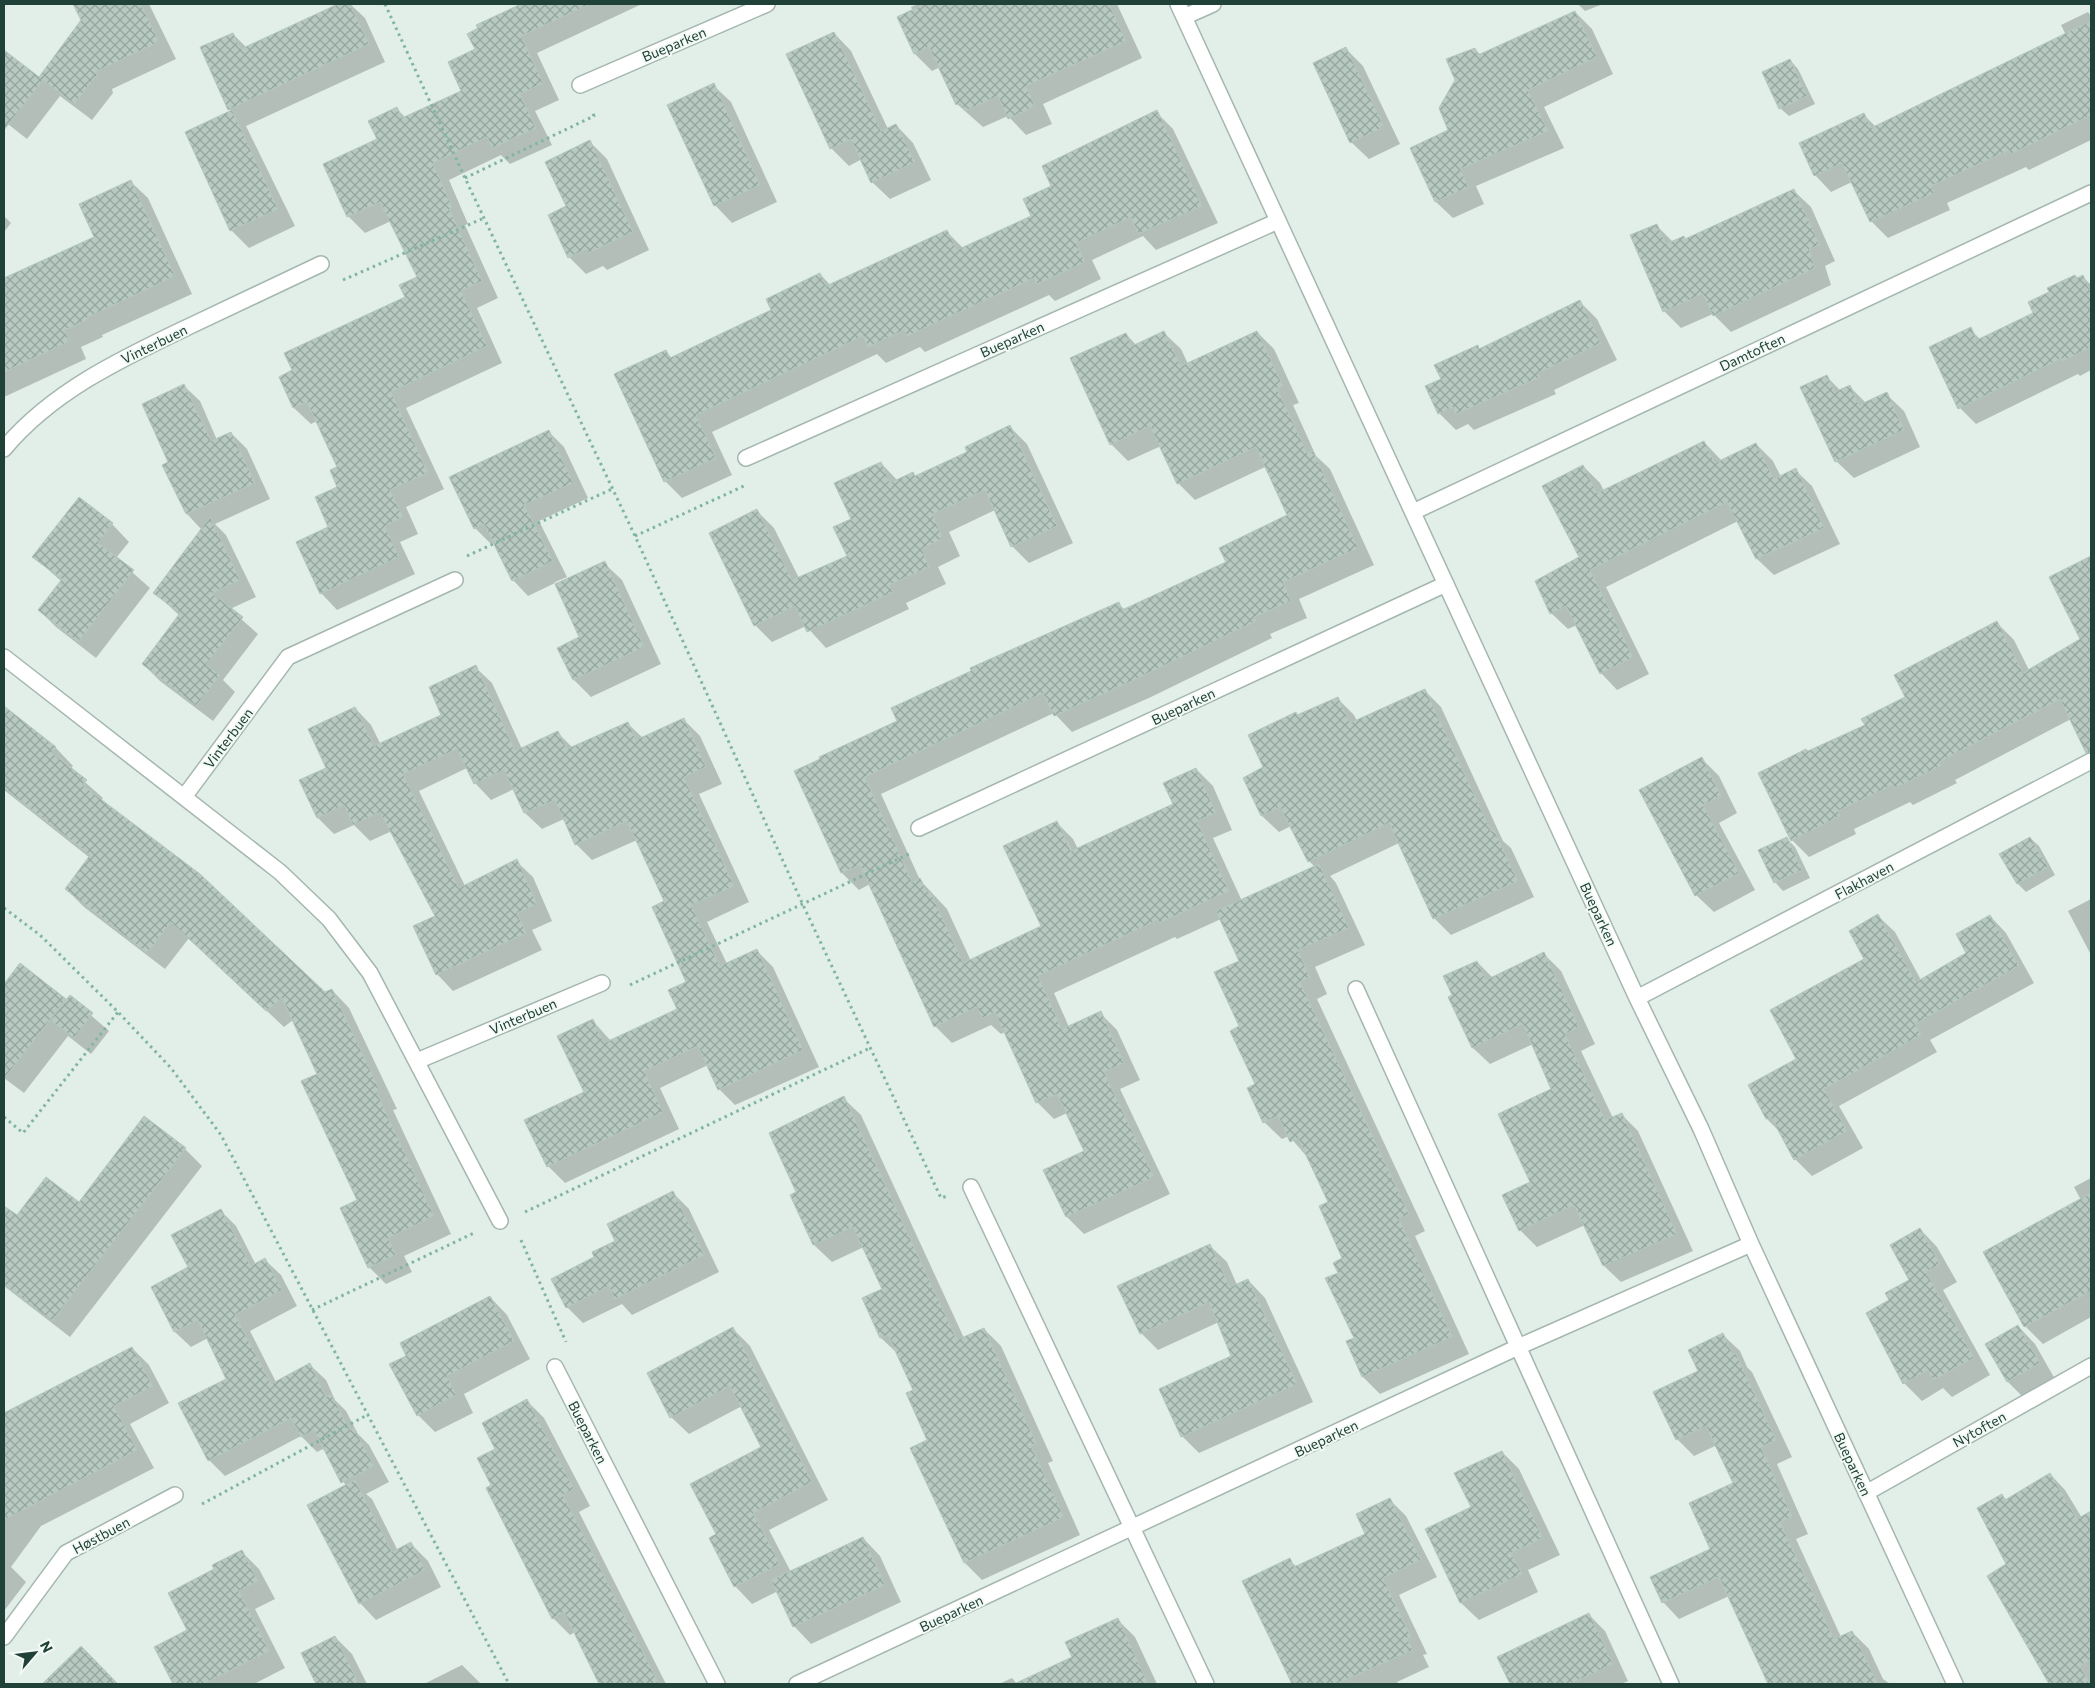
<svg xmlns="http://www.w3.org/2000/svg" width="2095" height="1688" viewBox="0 0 2095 1688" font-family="Commissioner,sans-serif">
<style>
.shadow{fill:#0003;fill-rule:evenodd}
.building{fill:url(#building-cross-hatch);stroke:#b3c8bf}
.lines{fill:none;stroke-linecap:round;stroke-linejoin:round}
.minor-casing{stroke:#a4b7af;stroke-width:18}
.path{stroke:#7fb5a2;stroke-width:3;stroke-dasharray:2.5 4;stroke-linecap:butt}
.minor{stroke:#fff;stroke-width:15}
.labels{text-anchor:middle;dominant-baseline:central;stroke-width:4;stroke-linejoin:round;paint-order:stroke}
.street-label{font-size:14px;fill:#204137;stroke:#f3faf6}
</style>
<defs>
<pattern id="building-cross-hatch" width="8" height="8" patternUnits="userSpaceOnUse" patternTransform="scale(1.25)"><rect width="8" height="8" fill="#b7c9c1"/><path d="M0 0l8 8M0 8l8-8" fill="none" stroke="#94a59e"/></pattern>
</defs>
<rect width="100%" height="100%" fill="#e2eee8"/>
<path class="shadow" d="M75,4H149L176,59L112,89L113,93L92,120L60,96L27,139L4,121V51L39,78L83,20Z
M341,4H350L365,18L385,62L246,126L295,226L249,248L231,230L187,133L232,112L229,109L233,34L247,48Z
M524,4H642L537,53L559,100L535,111L552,145L510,164L501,155L449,180L468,224L465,225L498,298L477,308L502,363L406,408L444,489L406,507L418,534L400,542L415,574L337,610L321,593L330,528L339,488L338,467L317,421L311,424L294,408L280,377L294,371L407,298L419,277L391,221L365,233L348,216L325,165L378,140L397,109L406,118L463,91L476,50L480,29L478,25Z
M918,4H1117L1142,58L1043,104L1052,124L1026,135L1008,116L983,127L957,104L940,67L932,71L915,54L898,18L913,11L911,7Z
M1578,4H1603L1585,11Z
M1575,12L1592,29L1613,74L1544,107L1564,148L1476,186L1484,204L1453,218L1436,202L1411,148L1449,131L1475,49L1481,55Z
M2088,12L2091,16V140L2029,170L2026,167L1947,203L1950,210L1888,238L1871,221L1852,182L1831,192L1815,175L1864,115L1876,127L2066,35L2061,25Z
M834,33L851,51L888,129L896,125L913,143L931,180L890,199L872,182L862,159L849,166L831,148Z
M1346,49L1363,66L1400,144L1369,159L1351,142Z
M1790,60L1798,69L1815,104L1789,116L1780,108Z
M713,85L731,102L777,202L732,223L715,205Z
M1156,112L1173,129L1218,223L1156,250L1143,236L1092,260L1101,279L1055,301L1049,295L925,352L920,347L886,363L877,354L712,432L732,475L682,498L665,481L666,352L672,358L773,311L820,274L831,286L947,232L964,249L1032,217L1053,187Z
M590,142L607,159L649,250L607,270L603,266L586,274L569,257L567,207Z
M130,181L148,198L192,294L102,335L103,337L81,347L86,359L4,397V280L95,237Z
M1794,191L1811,207L1835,261L1825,266L1831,285L1731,332L1713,314L1681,328L1664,311L1656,225L1673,242L1685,240Z
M4,216L11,223L4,232Z
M2083,277L2091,285V370L2080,376L2078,374L1976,424L1960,408L1931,348L1970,329L1981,340L2035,314Z
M1580,302L1597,319L1617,360L1554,390L1556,394L1474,430L1468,424L1456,430L1439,413L1442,379L1477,347L1480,350Z
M1257,332L1274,349L1299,403L1293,405L1316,456L1330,469L1374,565L1299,599L1307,618L1270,634L1272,638L1151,697L1072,732L1054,713L881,794L920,880L947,909L971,961L1043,927L1056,822L1073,839L1078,849L1174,805L1196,769L1213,786L1232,830L1213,838L1242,901L1315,867L1309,861L1291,826L1279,832L1262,816L1244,778L1265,768L1296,714L1298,716L1338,699L1354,715L1357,721L1424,690L1441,707L1503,841L1511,848L1534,897L1451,935L1434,918L1399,843L1330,876L1336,883L1365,945L1315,967L1327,994L1317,999L1425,1231L1415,1236L1469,1354L1380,1394L1363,1377L1347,1342L1355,1338L1340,1273L1344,1258L1330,1203L1309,1159L1289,1136L1282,1139L1264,1122L1241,1027L1240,961L1221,919L1177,939L1175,937L1054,993L1069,1027L1100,1013L1117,1030L1140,1080L1120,1089L1170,1194L1084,1234L1067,1217L1086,1152L1067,1113L1054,1119L1037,1102L1005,1032L1001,1034L991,1025L952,1043L935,1026L870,884L859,890L842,873L796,772L899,722L1118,603L1125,610L1227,563L1289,516L1265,467L1195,500L1178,483L1161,446L1128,461L1111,444L1126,334L1137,346L1164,333L1181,349L1188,364ZM1065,841H1067L1074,856L1072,857Z
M1826,376L1841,391L1850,387L1866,403L1886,394L1904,411L1920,447L1854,478L1836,461Z
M184,386L200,401L217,440L231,433L247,449L270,499L215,524L226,535L256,597L230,609L258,634L223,680L235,692L213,721L160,681L143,664L180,616L154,592L202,530L187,514L164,465L170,462Z
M1010,427L1027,444L1073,543L1029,563L1012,546L995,510L949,532L960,556L938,567L946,584L906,603L909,609L826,648L806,626L772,642L755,625L757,511L774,528L799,578L848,557L852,520L881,463L898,481L913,474L916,477L968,452Z
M548,431L564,447L588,498L539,521L567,577L555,582L556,585L604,563L622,580L661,664L591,697L574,680L581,638L555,583L528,596L513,580L494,542L491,544L475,528Z
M1704,442L1722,461L1756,444L1773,461L1781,477L1795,470L1812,486L1840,544L1774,575L1757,559L1738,521L1606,587L1649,674L1617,690L1601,673L1577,625L1568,629L1551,613L1580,557L1583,466L1600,483L1604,491Z
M79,498L112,524L129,542L116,558L150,588L96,658L56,627L39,610L61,581L34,557Z
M2091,558V746L2077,732L2071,719L1955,780L1957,783L1913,805L1910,802L1854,829L1856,834L1809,857L1792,840L1808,752L1866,725L1907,698L1997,623L2014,640L2029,670L2081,640L2050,578Z
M475,667L492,683L522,749L558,733L573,748L627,723L643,738L684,720L700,736L722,784L699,794L749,902L707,922L727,964L756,950L773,967L819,1067L735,1105L719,1089L708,1065L660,1088L679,1129L565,1183L548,1166L585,1092L592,1020L611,1041L679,1010L688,982L666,902L637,840L592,860L576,844L564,819L542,829L525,813L514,789L491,800L475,783L467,768L419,791L465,886L516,861L533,877L552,921L532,930L542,950L453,991L437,974V917L392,831L370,841L354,825L334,834L318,818L328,769L355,708L371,725L381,745L443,716Z
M4,708L56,748L73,766L70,769L103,798L101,801L325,994L332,990L349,1008L397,1109L393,1110L451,1234L404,1256L412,1272L386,1284L369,1267L358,1201L318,1074L293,1020L284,1027L189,938L165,969L84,907L66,889L90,858L4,790Z
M1702,759L1719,776L1737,813L1719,823L1755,890L1714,912L1696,895Z
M2030,838L2039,846L2055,875L2026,892L2018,884Z
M1787,839L1795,847L1810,878L1783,891L1775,882Z
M2091,899V955L2068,911Z
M1878,916L1895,932L1921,980L1968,954L1990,916L2006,933L2034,983L1930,1040L1937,1052L1839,1106L1863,1148L1812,1176L1795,1159L1780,1132L1767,1119L1750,1086L1798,1060L1866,959Z
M1544,954L1561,971L1595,1044L1581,1051L1613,1118L1621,1114L1638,1131L1693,1251L1621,1282L1604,1266L1585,1225L1537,1247L1520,1230L1553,1090L1533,1044L1490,1064L1473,1048L1454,996L1477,962L1493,978Z
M20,965L67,1001L70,997L109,1031L91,1054L68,1036L24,1093L4,1078V986Z
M843,1098L861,1115L964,1338L984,1329L1001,1346L1053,1461L1048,1463L1080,1535L982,1580L965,1563L914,1390L898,1354L881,1338L864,1298L883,1289L864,1247L832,1262L814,1245L791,1195L798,1192Z
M185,1149L202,1166L70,1337L4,1286V1222L11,1213L17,1217L79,1204Z
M2091,1178V1317L2043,1344L2025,1326L1985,1253L2081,1200L2074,1187Z
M672,1192L689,1209L719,1272L632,1315L622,1304L583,1323L567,1307L596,1258Z
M220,1210L236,1226L256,1265L265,1260L281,1275L297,1306L250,1331L276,1382L310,1365L326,1380L335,1400L346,1411L358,1434L369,1445L389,1482L366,1494L372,1499L398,1551L411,1544L428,1561L441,1587L376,1620L360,1603L346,1486L325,1448L317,1452L301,1436L225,1476L209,1460L228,1379L208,1338L191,1347L175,1332L153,1287L190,1268Z
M1920,1229L1937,1247L1957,1282L1943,1290L1990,1375L1952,1397L1943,1388L1922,1401L1904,1383L1868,1313L1891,1301L1910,1280Z
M1209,1245L1227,1262L1237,1285L1248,1280L1265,1298L1313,1402L1199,1453L1182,1436L1233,1356L1219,1322L1158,1350L1141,1333Z
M490,1297L507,1315L530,1359L464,1394L473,1413L435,1432L418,1415L407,1356Z
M2018,1326L2035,1344L2056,1381L2025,1399L2008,1382Z
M733,1329L750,1346L828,1500L769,1530L791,1572L863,1538L880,1556L901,1602L811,1644L794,1626L778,1591L752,1604L735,1586L717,1535L762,1448L742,1406L689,1434L671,1417Z
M1723,1335L1740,1351L1747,1367L1752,1372L1792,1457L1777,1464L1808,1534L1796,1539L1841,1637L1852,1632L1869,1649L1883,1679L1890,1684H1828L1819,1676L1801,1684H1774L1766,1676L1729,1596L1679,1619L1663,1602L1712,1550L1734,1484L1717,1445L1694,1456L1677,1439L1699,1372Z
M132,1348L149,1365L169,1403L130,1424L154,1468L41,1526L11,1567L26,1582L4,1611V1478L34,1437Z
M527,1401L544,1418L590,1506L579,1512L666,1684H601L575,1632L570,1635L553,1618L493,1486L497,1450Z
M1502,1452L1519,1469L1560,1555L1528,1570L1538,1592L1479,1620L1461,1603L1426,1530L1472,1508Z
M2050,1474L2065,1490L2082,1518L2091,1512V1617L2086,1620L2091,1630V1684H2051L1988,1576L2008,1565L2002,1496L2007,1500Z
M1390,1500L1406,1516L1437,1577L1399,1595L1427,1654L1423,1655L1429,1667L1397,1682L1399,1684H1293L1244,1581L1289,1560L1297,1567L1367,1534Z
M242,1552L259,1569L275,1599L255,1609L285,1668L254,1684H174L156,1648L189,1631L215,1570Z
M1589,1615L1605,1631L1628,1681L1621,1684H1511L1498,1657Z
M1118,1620L1135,1637L1157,1684H999L1012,1678L1017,1684L1074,1657Z
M335,1637L352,1654L367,1684H318L303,1654Z
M81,1648L117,1684H43Z
M462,1665L481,1684H427L426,1683Z"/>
<path class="building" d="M73,4H141L159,42L95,72L97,75L74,104L43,80L4,130V50L39,77L81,20Z
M338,4H350L369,44L228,110L200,47L233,33L241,49Z
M521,4H590L521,36L543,83L520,94L536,128L492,148L487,137L433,163L452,207L449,209L482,281L461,291L487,346L391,392L428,473L390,490L403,517L385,526L399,557L320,594L296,542L328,527L315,497L337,487L330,470L337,467L307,402L293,408L279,377L292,370L284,353L405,297L399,285L417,277L380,202L347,217L323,164L377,139L368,121L397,107L402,118L461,91L448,62L475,49L467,34L478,28L476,25Z
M924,4H1109L1126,41L1026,86L1035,106L1008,119L998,96L965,111L960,103L956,105L929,47L914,54L897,17Z
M1575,11L1597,57L1528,90L1548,131L1460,169L1469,187L1435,202L1410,148L1448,130L1439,108L1455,80L1446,59L1475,48L1478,55Z
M2091,21V115L2011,154L2009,150L1931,186L1934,193L1870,222L1842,163L1814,176L1799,143L1864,113L1871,128Z
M834,32L881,131L896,124L915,162L871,183L851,139L830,149L786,54Z
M1346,47L1384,127L1350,143L1313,63Z
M1790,59L1807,96L1779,109L1762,72Z
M714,83L760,185L714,206L667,105Z
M232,110L278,209L230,231L185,132Z
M1157,110L1202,206L1138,234L1131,217L1076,243L1085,262L1037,284L1034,278L907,336L904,330L868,347L863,336L696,415L716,458L664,482L614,374L666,350L670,358L771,310L766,299L820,273L826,286L947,230L957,250L1031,216L1023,199L1051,186L1042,166Z
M590,140L633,232L588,253L586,249L568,258L548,215L566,206L545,162Z
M131,180L175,276L86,318L87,320L64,330L70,341L4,372V278L94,237L79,204Z
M1794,189L1820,245L1809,249L1815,268L1713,316L1703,294L1663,312L1630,235L1657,224L1666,244L1684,236L1685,239Z
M2075,275L2077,278L2083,275L2091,292V347L2063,361L2062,358L1958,409L1929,347L1971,327L1977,340L2033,313L2028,302L2049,292L2047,288Z
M1580,300L1601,343L1538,373L1540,377L1456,414L1453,407L1438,414L1425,386L1441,379L1434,365L1478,345L1479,349Z
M1164,331L1181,366L1257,331L1283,386L1277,388L1307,453L1313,451L1358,548L1283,582L1291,601L1254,617L1256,621L1134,680L1054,716L1043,693L865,777L912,882L920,878L927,892L930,891L963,963L1041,926L1003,846L1057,821L1071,851L1173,804L1163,783L1196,768L1216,813L1197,821L1229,891L1159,923L1158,920L1038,976L1062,1029L1101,1011L1124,1063L1104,1072L1154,1177L1066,1217L1043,1170L1084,1151L1057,1094L1036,1103L995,1012L983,1018L977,1007L934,1027L860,865L841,873L794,771L820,759L819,757L897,721L891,708L971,671L970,668L1119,602L1122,610L1226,562L1219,548L1287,515L1256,447L1177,484L1150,426L1110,445L1070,358L1126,333L1132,346Z
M1827,375L1835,392L1850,385L1859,405L1887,392L1904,430L1835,462L1800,387Z
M184,384L211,441L231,432L255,483L186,514L162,465L168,462L142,404Z
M1010,425L1057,526L1011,547L985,490L932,514L943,538L922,549L929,567L889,585L893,592L807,632L795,606L754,626L709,533L757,509L792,580L847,556L833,527L851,519L834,483L881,462L890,483L913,472L915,476L967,452L965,447Z
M549,430L573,483L524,505L553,561L512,581L484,524L474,529L449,477Z
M1704,441L1715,463L1756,443L1774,479L1796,468L1824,528L1756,559L1727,502L1590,570L1633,657L1600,674L1566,606L1550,614L1535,581L1579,557L1542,486L1583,465L1597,493Z
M79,497L113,523L98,543L134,570L78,642L38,610L62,579L32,557Z
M210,517L240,580L212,593L243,617L206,665L220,675L196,706L142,664L180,613L153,593Z
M2091,556V752L2086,753L2060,699L1939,762L1941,766L1895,788L1893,785L1838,811L1840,816L1791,841L1758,773L1806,749L1808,751L1865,725L1861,719L1905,697L1894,675L1997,621L2023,673L2080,639L2049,577Z
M605,561L644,647L573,680L557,648L579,637L555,584Z
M476,665L515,751L558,731L567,749L628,722L636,740L684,718L706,767L684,777L734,886L691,905L720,966L757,949L803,1050L718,1090L698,1046L644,1071L663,1112L547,1167L524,1120L584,1092L557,1036L593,1019L604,1043L677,1009L668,990L686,982L652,907L664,901L627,821L575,845L555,800L524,813L504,770L474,784L457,749L403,774L459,888L517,859L537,904L517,913L526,933L436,975L413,926L435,916L380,812L353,825L344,805L317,818L299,780L326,768L308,729L355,707L374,746L441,715L429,687Z
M1425,689L1491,831L1494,830L1518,881L1433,919L1389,823L1308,862L1280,807L1261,816L1243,778L1263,767L1248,735L1296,712L1297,715L1338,697L1350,723Z
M4,706L56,747L52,753L87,780L82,785L200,874L325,992L332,989L380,1091L377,1093L434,1216L388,1238L396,1255L368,1268L340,1208L357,1200L301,1081L317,1074L282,998L266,1011L171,922L147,953L65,889L90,855L4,788Z
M1702,757L1721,796L1703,805L1739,873L1695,896L1639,790Z
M1787,837L1802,870L1774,883L1758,850Z
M2030,837L2048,867L2017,884L1999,854Z
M1319,864L1349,928L1298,950L1310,977L1300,982L1409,1214L1399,1219L1452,1337L1362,1377L1346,1341L1354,1338L1325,1278L1338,1273L1333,1263L1342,1258L1319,1206L1328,1202L1298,1138L1290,1142L1278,1116L1263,1123L1247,1088L1255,1084L1230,1031L1239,1026L1214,972L1239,961L1216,911Z
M1878,914L1916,982L1966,953L1956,934L1990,915L2019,966L1915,1024L1921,1035L1824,1089L1847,1131L1794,1160L1771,1117L1766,1119L1748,1085L1796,1059L1770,1010L1864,959L1849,931Z
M1544,952L1579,1027L1565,1034L1605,1120L1622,1113L1677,1234L1603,1266L1574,1205L1519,1231L1502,1195L1530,1182L1498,1114L1551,1089L1523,1024L1472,1048L1448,997L1452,995L1443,976L1477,961L1486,980Z
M20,963L66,999L4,1079V984Z
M70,995L93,1013L74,1038L50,1020Z
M844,1096L957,1340L984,1328L1036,1443L1031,1446L1064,1517L964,1563L910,1448L927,1440L906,1393L913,1390L888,1335L880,1338L862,1298L882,1289L853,1227L813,1245L790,1195L796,1192L769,1133Z
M144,1116L186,1148L52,1321L4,1284V1206L17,1215L46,1177L79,1202Z
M673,1191L704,1255L615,1299L609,1286L566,1308L551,1279L594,1257L592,1252L615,1241L607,1224Z
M2091,1193V1291L2024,1327L1983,1252Z
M221,1209L251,1266L265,1258L282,1290L235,1315L271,1384L310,1363L326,1397L331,1394L350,1430L354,1428L374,1466L341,1483L314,1430L301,1437L291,1418L208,1461L178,1403L226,1379L198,1320L174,1332L151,1287L188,1267L171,1235Z
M1920,1228L1940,1264L1926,1272L1974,1358L1933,1380L1928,1370L1903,1384L1866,1313L1889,1300L1885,1293L1909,1280L1890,1245Z
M1210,1244L1230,1287L1248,1279L1297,1384L1181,1437L1159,1389L1231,1356L1209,1302L1140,1334L1117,1286Z
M490,1296L514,1341L447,1376L456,1395L417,1416L389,1364L406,1356L400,1343Z
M2018,1325L2040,1363L2007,1382L1985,1344Z
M733,1327L812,1482L753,1513L780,1564L734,1587L709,1538L716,1534L690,1484L761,1447L730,1386L670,1418L647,1373Z
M1723,1333L1733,1355L1736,1354L1776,1440L1761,1447L1792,1517L1780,1522L1834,1639L1852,1631L1878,1684H1768L1719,1577L1662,1603L1650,1577L1710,1549L1689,1503L1733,1483L1706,1426L1676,1440L1653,1392L1698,1371L1688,1350Z
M132,1347L153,1386L114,1406L137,1450L4,1520V1413Z
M527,1399L574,1489L563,1495L659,1684H599L564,1612L552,1619L486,1488L491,1485L477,1458L495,1449L482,1423Z
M1502,1451L1543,1538L1511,1553L1522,1574L1460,1603L1425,1529L1471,1507L1454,1473Z
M2050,1473L2077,1519L2091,1511V1659L2080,1666L2090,1684H2049L1987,1576L2006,1564L1977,1508L2002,1494L2005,1500Z
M355,1480L392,1552L411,1542L425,1570L359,1604L307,1505Z
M1390,1498L1421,1560L1383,1578L1411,1637L1407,1638L1413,1650L1336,1684H1292L1242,1581L1290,1558L1294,1567L1365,1534L1356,1514Z
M863,1537L885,1585L793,1627L771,1580Z
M242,1550L258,1581L239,1591L269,1651L203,1684H173L154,1647L187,1630L168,1593L214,1569L212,1565Z
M1589,1613L1613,1664L1570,1684H1510L1497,1657Z
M1118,1618L1148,1684H1014L1072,1657L1065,1642Z
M335,1636L359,1684H316L301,1653Z
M81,1646L118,1684H42Z"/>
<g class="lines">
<defs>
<path id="minor" d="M1178,4L1637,998L1701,1129L1751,1244L1955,1684
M1184,17L1213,4
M580,85L767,4
M4,449C52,391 123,358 190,326C234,305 277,285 321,264
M746,458L1278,221
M1413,512L2091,193
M4,657L280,872L329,919L370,973L500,1221
M184,797L288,657L455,580
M919,828L1446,584
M1356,989L1671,1684
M1637,998L2091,761
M417,1061L602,983
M971,1187L1206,1684
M555,1367L717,1684
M1866,1493L2091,1366
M4,1637L66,1553L175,1495
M797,1684L1518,1347L1751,1244"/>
</defs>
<use href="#minor" class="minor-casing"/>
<path class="path" d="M385,4L465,178L635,536L803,905L941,1198L947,1196
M465,178L594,116L592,111
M343,280L484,218
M635,536L744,486
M467,556L612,489
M4,908L40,935L118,1012L171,1068L221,1135L509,1684
M630,985L909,854
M4,1117L23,1133L118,1012
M525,1212L870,1048
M521,1240L566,1342
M312,1310L474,1233
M202,1504L369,1414"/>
<use href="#minor" class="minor"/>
</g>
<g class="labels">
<g class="street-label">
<text transform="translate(674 44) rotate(-23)">Bueparken</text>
<text transform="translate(1012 339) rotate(-24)">Bueparken</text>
<text transform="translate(154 344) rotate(-26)">Vinterbuen</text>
<text transform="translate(1752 352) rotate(-25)">Damtoften</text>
<text transform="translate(1183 706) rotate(-25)">Bueparken</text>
<text transform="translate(228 738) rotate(-53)">Vinterbuen</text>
<text transform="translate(1864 880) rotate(-28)">Flakhaven</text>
<text transform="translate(1599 914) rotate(65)">Bueparken</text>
<text transform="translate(523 1016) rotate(-23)">Vinterbuen</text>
<text transform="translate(1979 1429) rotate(-29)">Nytoften</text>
<text transform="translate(588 1432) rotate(63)">Bueparken</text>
<text transform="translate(1326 1438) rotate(-25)">Bueparken</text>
<text transform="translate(1853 1464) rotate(65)">Bueparken</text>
<text transform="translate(101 1535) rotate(-28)">Høstbuen</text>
<text transform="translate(951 1613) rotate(-25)">Bueparken</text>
</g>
</g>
<rect width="2095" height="1688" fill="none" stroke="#204137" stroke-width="10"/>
<g transform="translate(35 1653) rotate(62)" stroke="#f3faf6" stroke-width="4" paint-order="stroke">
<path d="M0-4L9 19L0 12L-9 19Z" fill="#204137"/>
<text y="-8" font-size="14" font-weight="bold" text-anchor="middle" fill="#204137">N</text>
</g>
</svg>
